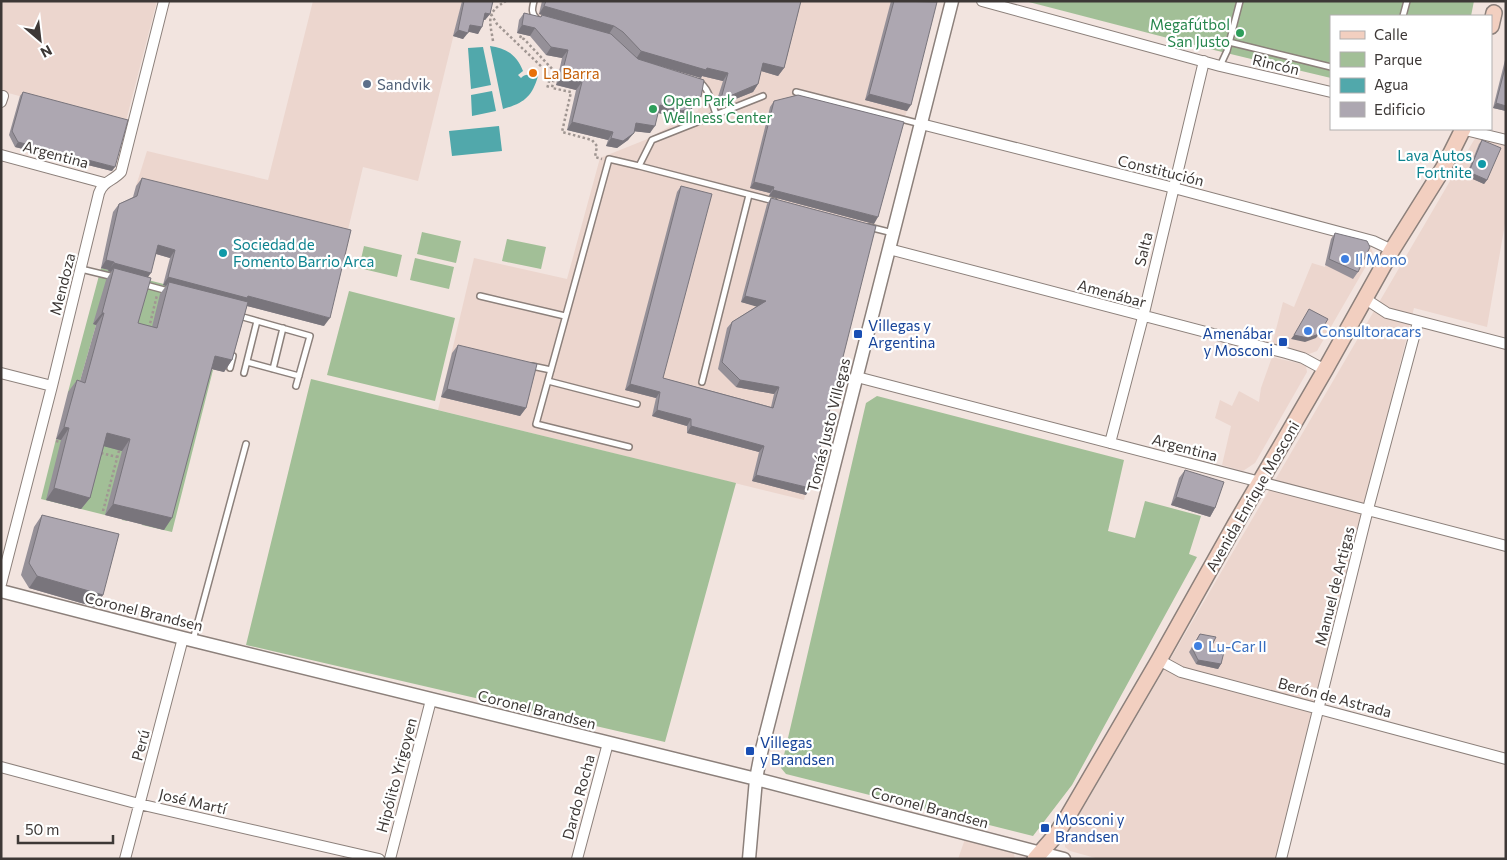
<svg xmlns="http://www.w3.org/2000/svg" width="1507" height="860" viewBox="0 0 1507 860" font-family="Commissioner,sans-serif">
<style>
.built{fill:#ecd6ce}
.green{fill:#a2bf97;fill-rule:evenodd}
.water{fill:#51a8ab}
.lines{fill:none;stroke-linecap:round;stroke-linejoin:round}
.service-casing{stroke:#8c807b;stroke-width:8}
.minor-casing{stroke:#8c807b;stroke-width:12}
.tertiary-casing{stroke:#8c807b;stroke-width:15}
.secondary-casing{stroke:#8c807b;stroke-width:18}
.path{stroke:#a09692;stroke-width:2.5;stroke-dasharray:2.5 2.5;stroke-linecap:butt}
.service{stroke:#fff;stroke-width:5}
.minor{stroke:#fff;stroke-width:10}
.tertiary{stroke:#fff;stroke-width:12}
.secondary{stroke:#f2cfc0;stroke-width:15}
.wall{fill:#959098;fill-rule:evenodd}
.shaded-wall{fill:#79757c}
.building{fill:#ada7b1;stroke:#79757c}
.leisure-dot{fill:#2e9e5b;stroke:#fff;stroke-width:2}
.food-dot{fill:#e8710a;stroke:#fff;stroke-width:2}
.service-dot{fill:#5c6f8a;stroke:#fff;stroke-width:2}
.culture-dot{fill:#0f9aa8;stroke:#fff;stroke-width:2}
.shop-dot{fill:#3f7fe0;stroke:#fff;stroke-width:2}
.transit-dot{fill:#1a4fb4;stroke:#fff;stroke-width:2}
.labels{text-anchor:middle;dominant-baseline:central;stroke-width:4.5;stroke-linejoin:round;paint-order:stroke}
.leisure-label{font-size:15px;fill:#27864d;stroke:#fff;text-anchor:end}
.street-label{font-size:15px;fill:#3d3836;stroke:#fff}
.food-label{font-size:15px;fill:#c56008;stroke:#fff;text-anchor:start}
.service-label{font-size:15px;fill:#4e5e75;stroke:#fff;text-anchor:start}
.culture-label{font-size:15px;fill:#0d838f;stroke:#fff;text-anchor:end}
.shop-label{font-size:15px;fill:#366cbe;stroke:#fff;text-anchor:start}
.transit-label{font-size:15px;fill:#164399;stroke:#fff;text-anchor:start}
</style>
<rect width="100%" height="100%" fill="#f2e4df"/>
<path class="built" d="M1,1H157L125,125L1,91Z
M313,1H462L418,181L363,167L346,238L136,186L147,151L268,180Z
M542,1H929L907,111L900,129L875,221L804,500L438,410L474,258L567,279L600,158L645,140L698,111L702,76L640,60L620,44L622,36L538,15Z
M1479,136L1506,142V218L1487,327L1414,308L1277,859H1099L1070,851L1065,847V839L1474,140Z
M1333,233L1369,247L1372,250L1373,254L1317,351L1309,354L1272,345L1283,302L1294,307L1312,263L1325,267Z
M1272,357L1302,364L1306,366L1307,372L1255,463L1243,471L1222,465L1231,426L1215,418L1220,400L1232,406L1239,391L1259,402L1261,388Z
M965,839L1010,849L1014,854L1015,859H958Z"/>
<path class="green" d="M1025,1H1474L1471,16H1331V78L1214,50Z
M422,232L461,241L456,263L417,254Z
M507,239L546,247L541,269L502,261Z
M364,246L402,255L397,277L359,268Z
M415,258L454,267L449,289L410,280Z
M101,268L242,304L210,369L213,370L172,532L142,525L152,485L138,482L127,521L122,520L133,481L105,515L41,499L56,439L79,444L68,392ZM93,324L115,331L78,388L96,325Z
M349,291L455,318L435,401L327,375Z
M311,379L736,483L665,742L246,645Z
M877,396L1124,460L1108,531L1135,538L1145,501L1201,516L1189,554L1197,557L1072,785L1033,836L786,774L781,768L866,403Z"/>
<path class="water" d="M490,46C506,48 517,55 523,71L518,75L521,78C526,72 531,76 538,76C532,97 524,103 503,109Z
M483,47L491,85L471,89L468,48Z
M492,91L496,111L472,116L471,95Z
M499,126L502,151L452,156L449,131Z"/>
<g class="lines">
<defs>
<path id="service" d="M534,1C532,9 531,13 537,19
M1403,16L1407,1
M1229,42L1331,67
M1220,66L1227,51L1240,1
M699,82C709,88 712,104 716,114
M796,92L921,124
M639,166L774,201
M869,227L893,233
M81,269L114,277
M142,284L168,291
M480,296L565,316
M243,317L310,336L296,386
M247,362L299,376
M532,366L551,370
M230,368L233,356
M273,369L283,328
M244,373L257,321
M548,381L637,404
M702,382L749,195
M629,447L536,424L609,159L639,166L652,140L763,96
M193,640L246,444"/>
<path id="minor" d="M982,1L1220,66L1331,92
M1,102L3,96
M921,124L1174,188L1373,241L1392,250
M1461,129L1506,140
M1,155L104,183
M889,249L1286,353L1303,358L1325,370
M1364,298L1387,313L1506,344
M1,373L52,386
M857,377L1506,546
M1110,443L1143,317L1204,61
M1,584L52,386L99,193C103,181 113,181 121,172L164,1
M1159,660L1181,672L1506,759
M1,767L139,804L379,859
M125,859L183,638
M390,859L431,700
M577,859L608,743
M1281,859L1368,509L1418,322"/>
<path id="tertiary" d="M1,591L183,638L756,779L1064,859
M749,859L756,779L761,753L952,1"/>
<path id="secondary" d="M1491,26L1494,13
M1035,859L1055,836L1068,816L1159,660L1236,523L1325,370L1392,250L1444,167L1463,129"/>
</defs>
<use href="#service" class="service-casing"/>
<use href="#minor" class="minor-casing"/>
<use href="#tertiary" class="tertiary-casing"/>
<use href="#secondary" class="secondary-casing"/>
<path class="path" d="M491,14L497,24L545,70L550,78L547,89
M523,31L520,38L524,39L555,72L552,88L571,92L562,132L592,140L597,146L595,157L602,159
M493,41C490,21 485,13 506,1
M149,328L157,295
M56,441L64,443
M101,453L117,457
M103,511L120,447"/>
<use href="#service" class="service"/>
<use href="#minor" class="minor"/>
<use href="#tertiary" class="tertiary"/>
<use href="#secondary" class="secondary"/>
</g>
<path class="wall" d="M462,1H493L490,14L485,20H484L478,34L468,31L463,39L453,36Z
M542,1H801L784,68L778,76L761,71L758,84L753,92L718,106L716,103L723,81L702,76L701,78L647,62L696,105H694L688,114L677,118L658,113L650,133L634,131L628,140L617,148L606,146L608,140L567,130L576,90L556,85L562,58L546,55L530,36L517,33L519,20L524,13L540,17L542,15L602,32L539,14Z
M891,1H936L907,111L865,100Z
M1506,56V111L1493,108Z
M23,92L112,171L15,147L9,135L20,96Z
M774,101L874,224L769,196L770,193L750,188L770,107Z
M1482,140L1487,180L1484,184L1466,176L1479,144Z
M142,178L324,326L247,306L232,360L224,372L212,369L164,530L105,515L122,451L104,446L90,498L81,509L46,500L61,440L56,439L68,392L77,380L80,381L96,325L93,324L106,280L111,272L108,271L109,270L101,268L113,212L119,204L133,197L136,186ZM156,254L170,258L163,285L166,286L160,294L152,327L138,323L148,277Z
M681,186L663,378L771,407L774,394L736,387L718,369L727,328L732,322L757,306L741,302L767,204L771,198L806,495L752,481L759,452L687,433V426L652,416L656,398L625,390L677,192Z
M1335,233L1358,272L1353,279L1325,265L1331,239Z
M458,345L526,408L520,416L441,397L452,353Z
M1185,470L1215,508L1210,517L1171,505L1179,478Z
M42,515L103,595L95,607L29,588L21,575L34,527Z
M1200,634L1221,664L1218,669L1196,664L1189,652Z"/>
<path class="shaded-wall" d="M544,6L614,26L609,34L539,14Z
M485,13L490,14L485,20L481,19Z
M470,25L482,27L478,34L465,31Z
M522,25L535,28L530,36L517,33Z
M458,30L468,33L463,39L453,36Z
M551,47L568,50L562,58L546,55Z
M641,51L707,68L728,73L723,81L702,76L701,78L636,59Z
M763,63L784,68L778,76L758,70Z
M561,77L582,82L576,90L556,85Z
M758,84L753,92L718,106L723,99Z
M869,94L911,105L907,111L865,100Z
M696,96L701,97L696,105L691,104Z
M1496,103L1506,106V111L1493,108Z
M660,105L694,106L688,114L677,118L655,112Z
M572,122L613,132L608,140L567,130Z
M636,123L655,126L650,133L631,131Z
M634,133L628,140L617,148L606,146L611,138Z
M18,142L115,167L112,171L15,147Z
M1469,172L1487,180L1484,184L1466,176Z
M754,182L774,187L770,193L750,188Z
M773,190L878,217L874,224L769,196Z
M158,245L175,250L170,258L153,253Z
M106,260L114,262L109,270L101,268Z
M114,263L151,273L145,281L114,268L111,272L108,271Z
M168,277L248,296L330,318L324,326L243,305L169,282L166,286L163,285Z
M745,296L766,301L761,308L741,302Z
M102,313H104L96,325L93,324Z
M1319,334L1316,338L1305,342L1291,339L1294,335Z
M215,356L232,360L224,372L207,368Z
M740,380L779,387L774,394L736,387Z
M630,384L660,392L656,398L625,390Z
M447,389L526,408L520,416L441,397Z
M657,410L691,419L687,426L652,416Z
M691,426L764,446L759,452L687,433Z
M64,427L69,428L61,440L56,439Z
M107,433L130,439L122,451L99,445Z
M756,475L810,488L806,495L752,481Z
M54,488L90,498L81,509L46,500Z
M1176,497L1215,508L1210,517L1171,505Z
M113,504L172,518L164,530L105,515Z
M37,576L103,595L95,607L29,588Z
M1198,660L1221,664L1218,669L1196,664Z"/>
<path class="building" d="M464,1H493L490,14L485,13L482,27L470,25L468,33L458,30Z
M546,1H801L784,68L763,63L758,84L723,99L722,95L728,73L707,68L706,70L641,51L623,32L614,26L544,6Z
M894,1L937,2L911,105L869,94Z
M524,13L541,17L542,15L611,34L638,59L704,80L701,97L696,96L694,106L682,111L660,105L655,126L636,123L634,133L623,141L611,138L613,132L572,122L582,82L561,77L568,50L551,47L535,28L522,25Z
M1506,64V106L1496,103Z
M23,92L128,120L115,167L18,142L12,131Z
M798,95L904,122L878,217L773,190L774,187L754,182L774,101Z
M1482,140L1501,148L1487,180L1469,172Z
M142,178L351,230L330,318L248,296L247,298L168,277L175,250L158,245L151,273L114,263V262L106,260L119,204L137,196Z
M681,186L712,194L663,378L773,408L779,387L740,380L722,362L732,322L766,301L745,296L771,198L876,226L810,488L756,475L764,446L691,426V419L657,410L660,392L630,384Z
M1335,233L1367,241L1370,247L1358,272L1329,259Z
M114,268L151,278L138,323L157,328L169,282L248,302L232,360L215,356L172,518L113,504L130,439L107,433L90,498L54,488L69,428L64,427L77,380L85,383L104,313H102Z
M1309,309L1328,319L1319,334L1308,338L1294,335Z
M458,345L537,364L526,408L447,389Z
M1185,470L1224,482L1215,508L1176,497Z
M42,515L119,534L103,595L37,576L29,563Z
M1200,634L1216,637L1210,649L1224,652L1221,664L1198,660L1192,648Z"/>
<g class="leisure-dot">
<circle cx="1240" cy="33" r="5"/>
<circle cx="653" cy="109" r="5"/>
</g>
<circle class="food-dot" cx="533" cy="73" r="5"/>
<circle class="service-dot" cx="367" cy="84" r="5"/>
<g class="culture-dot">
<circle cx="1482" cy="164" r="5"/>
<circle cx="223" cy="253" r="5"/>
</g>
<g class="shop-dot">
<circle cx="1345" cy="259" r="5"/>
<circle cx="1308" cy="331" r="5"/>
<circle cx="1198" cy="646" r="5"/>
</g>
<g class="transit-dot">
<rect x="853" y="329" width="10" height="10" rx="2.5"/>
<rect x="1278" y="337" width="10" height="10" rx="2.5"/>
<rect x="745" y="746" width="10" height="10" rx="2.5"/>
<rect x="1040" y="823" width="10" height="10" rx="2.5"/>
</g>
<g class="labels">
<g class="leisure-label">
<text x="1230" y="24">Megafútbol<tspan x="1230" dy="17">San Justo</tspan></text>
<text x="663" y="100" text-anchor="start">Open Park<tspan x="663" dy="17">Wellness Center</tspan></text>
</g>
<g class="street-label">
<text transform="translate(1276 64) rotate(13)">Rincón</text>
<text transform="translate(56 154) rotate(15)">Argentina</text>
<text transform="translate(1161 170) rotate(14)">Constitución</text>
<text transform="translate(1143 249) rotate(-76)">Salta</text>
<text transform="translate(62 284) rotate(-76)">Mendoza</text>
<text transform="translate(1112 293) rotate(15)">Amenábar</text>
<text transform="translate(828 425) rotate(-76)">Tomás Justo Villegas</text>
<text transform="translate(1185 447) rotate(15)">Argentina</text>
<text transform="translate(1252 496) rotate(-60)">Avenida Enrique Mosconi</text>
<text transform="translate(1334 586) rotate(-76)">Manuel de Artigas</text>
<text transform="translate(144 611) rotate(14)">Coronel Brandsen</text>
<text transform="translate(1335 697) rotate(15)">Berón de Astrada</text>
<text transform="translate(537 709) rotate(14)">Coronel Brandsen</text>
<text transform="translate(140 745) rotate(-75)">Perú</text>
<text transform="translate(396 775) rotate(-75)">Hipólito Yrigoyen</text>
<text transform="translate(578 797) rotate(-75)">Dardo Rocha</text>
<text transform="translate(193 801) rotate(13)">José Martí</text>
<text transform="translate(930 807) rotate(15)">Coronel Brandsen</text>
</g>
<g class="food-label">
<text x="543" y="73">La Barra</text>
</g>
<g class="service-label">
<text x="377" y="84">Sandvik</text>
</g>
<g class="culture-label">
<text x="1472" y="155">Lava Autos<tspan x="1472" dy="17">Fortnite</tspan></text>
<text x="233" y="244" text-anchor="start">Sociedad de<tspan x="233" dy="17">Fomento Barrio Arca</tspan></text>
</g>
<g class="shop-label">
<text x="1355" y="259">Il Mono</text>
<text x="1318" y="331">Consultoracars</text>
<text x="1208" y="646">Lu-Car II</text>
</g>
<g class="transit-label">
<text x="868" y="325">Villegas y<tspan x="868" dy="17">Argentina</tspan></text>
<text x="1273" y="333" text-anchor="end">Amenábar<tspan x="1273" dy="17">y Mosconi</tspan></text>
<text x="760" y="742">Villegas<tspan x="760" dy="17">y Brandsen</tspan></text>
<text x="1055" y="819">Mosconi y<tspan x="1055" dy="17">Brandsen</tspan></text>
</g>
</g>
<rect width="1507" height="860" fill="none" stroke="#3d3836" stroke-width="5"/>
<rect x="1330" y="15" width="162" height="115" fill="#ffffff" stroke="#b1afaf"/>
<rect x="1340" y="31" width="25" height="8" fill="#f2cfc0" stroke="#b1afaf"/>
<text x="1374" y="40" font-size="15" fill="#3d3836">Calle</text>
<rect x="1340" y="52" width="25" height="15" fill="#a2bf97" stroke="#b1afaf"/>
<text x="1374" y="65" font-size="15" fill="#3d3836">Parque</text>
<rect x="1340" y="78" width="25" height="15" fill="#51a8ab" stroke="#b1afaf"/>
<text x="1374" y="90" font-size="15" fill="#3d3836">Agua</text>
<rect x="1340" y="102" width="25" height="15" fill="#ada7b1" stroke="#b1afaf"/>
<text x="1374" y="115" font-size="15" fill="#3d3836">Edificio</text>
<g transform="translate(40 40) rotate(152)" stroke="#ffffff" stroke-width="4" paint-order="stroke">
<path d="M0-4L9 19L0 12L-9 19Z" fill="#3d3836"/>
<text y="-8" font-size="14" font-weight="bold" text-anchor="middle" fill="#3d3836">N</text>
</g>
<path d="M18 835v8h95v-8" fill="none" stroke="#3d3836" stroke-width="2.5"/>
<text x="25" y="835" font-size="15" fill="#3d3836" stroke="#ffffff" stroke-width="4" paint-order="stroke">50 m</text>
</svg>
